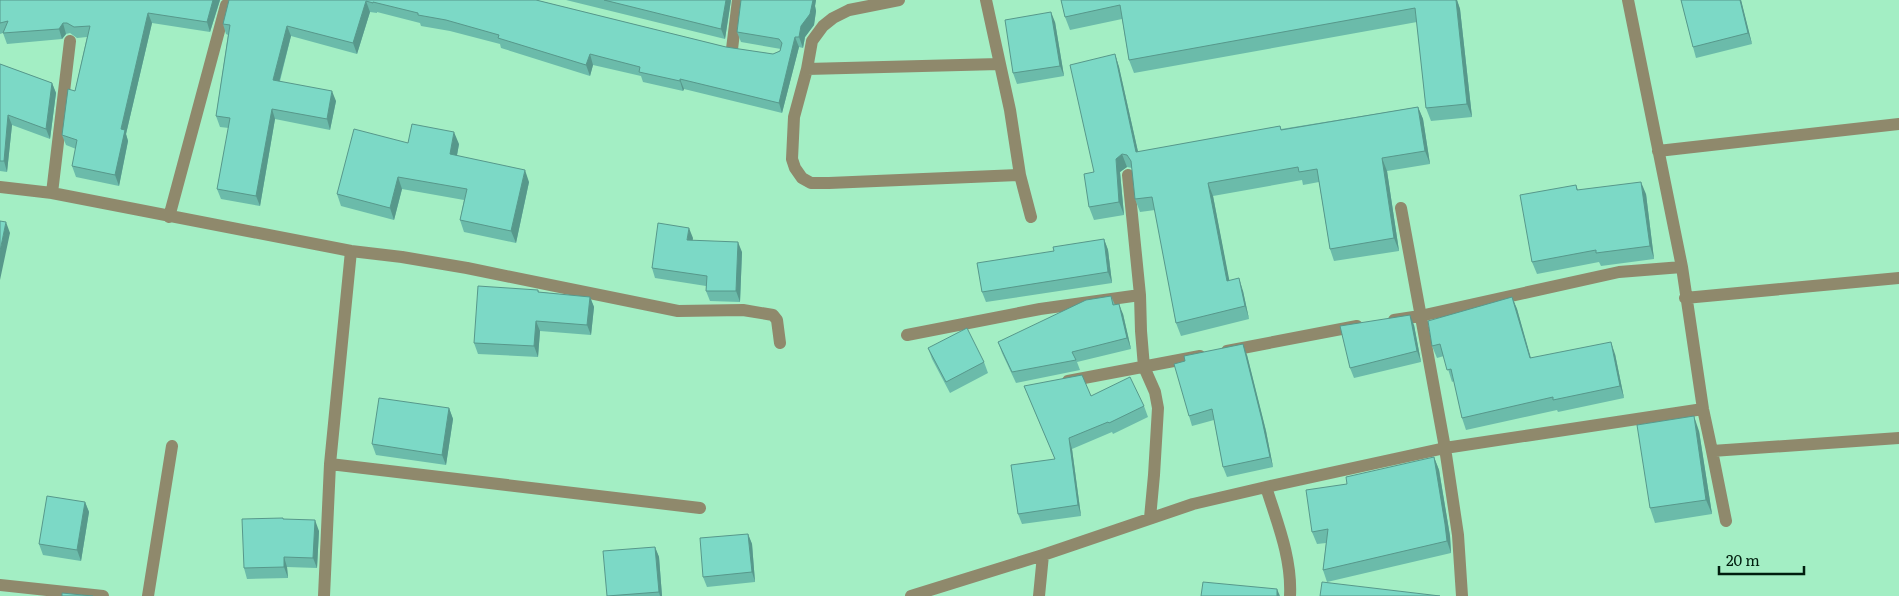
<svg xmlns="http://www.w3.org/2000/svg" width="1899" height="596" viewBox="0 0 1899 596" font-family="Literata,serif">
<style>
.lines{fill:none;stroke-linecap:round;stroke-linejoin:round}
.minor{stroke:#8f896c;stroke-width:12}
.wall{fill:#6bbbaa}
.shaded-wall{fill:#57988b}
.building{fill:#7cd9c6;stroke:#57988b}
</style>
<rect width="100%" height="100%" fill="#a3eec4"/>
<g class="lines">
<path class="minor" d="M899,0L849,10L833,18L823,26L812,41L807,69L794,117L792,159L795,168L802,178L811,183H829L1020,175
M986,0L1010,110L1020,175L1031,217
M1628,0L1682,267L1703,409L1712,451L1899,438
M732,49L738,0
M807,69L999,64
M1658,151L1899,124
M1128,175L1140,295L1141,331L1144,367L1155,392L1158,408L1154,475L1150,518
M0,187L52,193L351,251L402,257L467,268L678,311L743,310L773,315L777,320L780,343
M52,193L70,41
M1401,208L1445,448L1458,535L1462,596
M169,217L226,5
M1685,298L1899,278
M1394,320L1420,316L1619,272L1682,267
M907,335L1040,309L1140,295
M1227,351L1357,326
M1068,381L1200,356
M1712,451L1726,521
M330,464L700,508
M1266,487C1277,522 1292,558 1290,596
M0,585L103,596
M148,596L172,446
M324,596L330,464L351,251
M911,596L1043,555L1193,504L1266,487L1445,448L1703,409
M1039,596L1043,555"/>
</g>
<path class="wall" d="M0,0H220L210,32L152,23L126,134L128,141L119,186L76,177L72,166L76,149L66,145L62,135L75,91L87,37L77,38L70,33L66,34L62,39L7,44L3,33L0,34Z
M229,0H536L726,47L773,54L780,51L781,49L741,42L737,32L741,0H816L815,6L816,11L814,25L805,37L803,48L799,47L782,113L684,89L683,91L643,82L641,76L593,65L590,76L501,48L500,44L450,31L421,26L420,23L377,12V13L370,12L357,54L291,36L280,81L336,101L330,130L275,119L260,206L221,199L217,189L229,128L220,127L216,116L228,35L226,34L223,24Z
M566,0H731L725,39Z
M1061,0H1457L1460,9L1472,117L1431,121L1426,108L1417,22L1134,73L1129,60L1122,19L1070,30L1065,17Z
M1681,0H1741L1752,44L1696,58L1693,47Z
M1055,22L1064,76L1017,84L1013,73Z
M1115,54L1119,67L1138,152L1280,126L1281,129L1418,107L1423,119L1430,164L1387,171L1399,251L1334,261L1330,249L1319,182L1303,185L1302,180L1213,196L1229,281L1243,291L1249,319L1181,336L1176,323L1155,210L1140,212L1135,199L1132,168L1127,167L1120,172L1124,215L1094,220L1089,207L1094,172Z
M0,64L52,83L56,93L50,139L12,125L7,172L0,171Z
M408,143L459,144L457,155L529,182L516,243L464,232L460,220L464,200L402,189L394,220L341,206L337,194Z
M1576,185L1578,190L1646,194L1654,259L1601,266L1599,262L1537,274L1532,262Z
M693,238L692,240L742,252L740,302L710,301L706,291V286L655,278L652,268Z
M1104,239L1108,250L1112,283L986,302L982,292L1054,251Z
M538,290L539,292L590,297L594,307L591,335L540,331L538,357L478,354L474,343Z
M1111,296L1115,305L1123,314L1131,349L1077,362L1080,370L1016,383L1002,353L998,342Z
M1512,297L1517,309L1531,358L1615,354L1624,398L1558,412L1557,410L1466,430L1462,418L1454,381L1452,382L1444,356L1437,358L1432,346Z
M1414,325L1421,362L1354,378L1350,368Z
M928,348L984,362L988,373L950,393L932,359Z
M1247,355L1266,431L1273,467L1227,477L1223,467L1214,420L1192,426L1189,416Z
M1024,386L1091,396L1144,406L1148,417L1113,434L1112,432L1072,449L1081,516L1022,524L1018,514L1055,459Z
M449,408L453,419L446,465L376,455L372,444Z
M1699,431L1712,514L1655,523L1650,508Z
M1434,457L1439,470L1450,536L1451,553L1327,582L1323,570L1326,543L1317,544L1312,532L1347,484Z
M85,502L89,512L81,561L43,555L39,544Z
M283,518V519L319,531L317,568L287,567L288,578L247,579L244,568Z
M748,534L752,544L755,582L707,587L703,577Z
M655,547L659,557L662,596H607Z"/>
<path class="shaded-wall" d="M213,0H220L210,32L207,22Z
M726,0H731L725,39L721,29Z
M810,0H816L815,6L816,11L814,25L805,37L803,48L799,37L801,26Z
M1456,0H1457L1460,9L1472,117L1467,104Z
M1740,0H1741L1752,44L1748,33Z
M366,1L370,12L357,54L353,43Z
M1051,12L1055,22L1064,76L1060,66Z
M148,13L152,23L126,134L128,141L119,186L115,175L121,129Z
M63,23L66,34L62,39L59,29Z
M287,26L291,36L277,90L273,80Z
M795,37L799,47L782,113L779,103Z
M590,54L593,65L590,76L586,65Z
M1115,54L1119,67L1141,165L1136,152Z
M680,79L684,89L683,91L680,81Z
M52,83L56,93L50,139L46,129Z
M332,91L336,101L330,130L327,119Z
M1418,107L1423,119L1430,164L1425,151Z
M272,109L275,119L260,206L256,196Z
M8,115L12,125L7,172L4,161Z
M454,132L459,144L455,166L450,154Z
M1122,154L1127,167L1120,172L1124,215L1119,202L1116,159Z
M1382,158L1387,171L1399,251L1394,238Z
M525,170L529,182L516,243L511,231Z
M398,177L402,189L394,220L390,208Z
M1641,182L1646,194L1654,259L1650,246Z
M1208,183L1213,196L1232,294L1227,281Z
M6,222L10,233L0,280V251Z
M689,228L693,238L691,251L687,240Z
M1104,239L1108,250L1112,283L1108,272Z
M738,242L742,252L740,302L736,291Z
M1239,278L1243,291L1249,319L1245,306Z
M590,297L594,307L591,335L587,325Z
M1512,297L1517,309L1534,370L1530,358Z
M1119,304L1123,314L1131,349L1127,338Z
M1410,315L1414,325L1421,362L1417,351Z
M536,321L540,331L538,357L534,346Z
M1611,342L1615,354L1624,398L1620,386Z
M1243,344L1247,355L1266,431L1273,467L1270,457Z
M449,408L453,419L446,465L442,455Z
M1694,416L1699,431L1712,514L1706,500Z
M1069,438L1072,449L1081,516L1078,505Z
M1434,457L1439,470L1450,536L1451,553L1447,541Z
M85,502L89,512L81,561L77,550Z
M315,520L319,531L317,568L313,558Z
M748,534L752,544L755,582L752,572Z
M655,547L659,557L662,596H660L659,592Z
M284,557L287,567L288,578L284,567Z
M1277,589L1280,596H1277Z"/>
<path class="building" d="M0,0H213L207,22L148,13L121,129L125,130L115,175L72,166L77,140L62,135L68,89L75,91L90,26L74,27L67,23H63L59,29L3,33L8,21L0,23Z
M229,0H536L726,47L773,54L780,51L782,43L779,39L737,32L741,0H813L810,14L801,26L799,37H795L779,103L680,79V81L639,72L640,67L590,54L586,65L498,38L499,35L446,20L418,15V13L373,2V3L366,1L353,43L287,26L273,80L332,91L327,119L272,109L256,196L217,189L230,118L216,116L230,25L223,24Z
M604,0H726L721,29Z
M1061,0H1456L1467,104L1426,108L1415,8L1129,60L1120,5L1065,17Z
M1681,0H1740L1748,33L1693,47Z
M1051,12L1060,66L1013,73L1005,20Z
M1115,54L1136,152L1280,126L1281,130L1418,107L1425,151L1382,158L1394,238L1330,249L1317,169L1299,172L1298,167L1208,183L1227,281L1239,278L1245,306L1176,323L1152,197L1135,199L1131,161L1127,155L1122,154L1116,159L1119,202L1089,207L1084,174L1094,172L1070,65Z
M0,64L52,83L46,129L8,115L4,161H0Z
M412,124L454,132L450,154L525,170L511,231L460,220L467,189L398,177L390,208L337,194L354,129L408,143Z
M1641,182L1650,246L1596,253V250L1532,262L1520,195L1576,185L1577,190Z
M0,221L6,222L0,251Z
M658,223L689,228L687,240L738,242L736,291H706L707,276L652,268Z
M1104,239L1108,272L982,292L977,263L1054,251L1053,247Z
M478,286L538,290V292L590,297L587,325L536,321L534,346L474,343Z
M1111,296L1113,305L1119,304L1127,338L1072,352L1076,360L1012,372L998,342L1086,300Z
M1512,297L1530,358L1611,342L1620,386L1553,400V397L1462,418L1451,369L1447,370L1440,344L1432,346L1428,321Z
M1410,315L1417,351L1350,368L1340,326Z
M967,328L984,362L946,382L928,348Z
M1243,344L1262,420L1270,457L1223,467L1212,409L1189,416L1174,364L1185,361L1184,356Z
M1082,375L1091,396L1130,377L1144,406L1109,423L1108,422L1069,438L1078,505L1018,514L1011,465L1055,459L1024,386Z
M379,398L449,408L442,455L372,444Z
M1694,416L1706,500L1650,508L1637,425Z
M1434,457L1445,524L1447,541L1323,570L1328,529L1312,532L1306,490L1347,484L1346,477Z
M47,496L85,502L77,550L39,544Z
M283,518V519L315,520L313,558L284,557V567L244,568L242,519Z
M748,534L752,572L703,577L700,538Z
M655,547L659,592L607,596L603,551Z
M1203,582L1277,589V596H1201Z
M1322,582L1440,596H1320Z
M62,593L93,596H62Z"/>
<path d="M1719 566v8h85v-8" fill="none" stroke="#001d0e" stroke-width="2.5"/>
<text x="1726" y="566" font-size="15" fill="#001d0e" stroke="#a3eec4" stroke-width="4" paint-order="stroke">20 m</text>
</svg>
